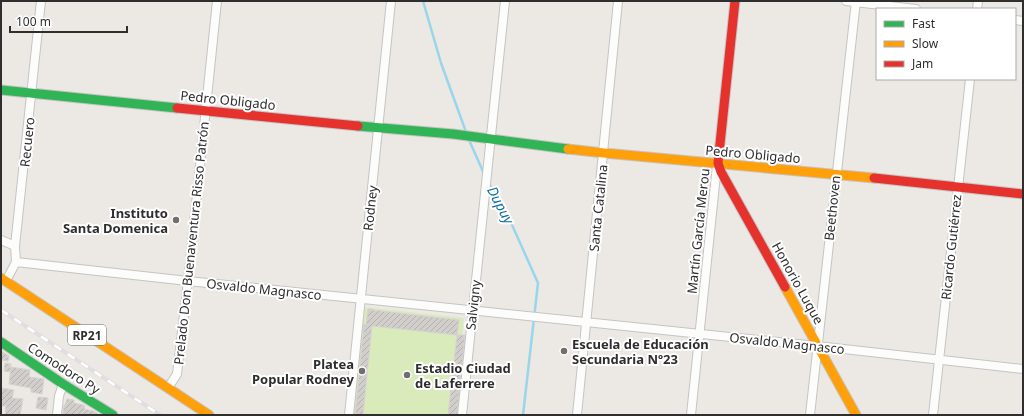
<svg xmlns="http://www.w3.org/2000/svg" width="1024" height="416" viewBox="0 0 1024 416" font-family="'Noto Sans',sans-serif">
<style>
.pitch{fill:#d9eabb}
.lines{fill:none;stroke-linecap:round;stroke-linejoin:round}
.stream{stroke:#99d6ec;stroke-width:2.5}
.building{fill:url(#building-hatch);stroke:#d7d4d0}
.street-casing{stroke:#c5c4c5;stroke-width:10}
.fast-casing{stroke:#c5c4c5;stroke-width:11}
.slow-casing{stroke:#c5c4c5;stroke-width:11}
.jam-casing{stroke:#c5c4c5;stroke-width:11}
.street{stroke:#fcfcfb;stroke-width:8}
.fast{stroke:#30b455;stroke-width:9}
.slow{stroke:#ff9f0a;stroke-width:9}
.jam{stroke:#e5322d;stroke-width:9}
.rail-casing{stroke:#dfdfe1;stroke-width:4}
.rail{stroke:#fff;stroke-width:2.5;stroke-dasharray:8;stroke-linecap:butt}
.poi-dot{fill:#706f6e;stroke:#fff;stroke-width:1.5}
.labels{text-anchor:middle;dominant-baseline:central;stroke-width:4;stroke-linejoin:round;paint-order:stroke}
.shield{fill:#fff;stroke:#6d6d6d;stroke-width:1}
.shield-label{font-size:12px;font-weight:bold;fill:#2e2e2e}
.street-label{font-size:13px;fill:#2e2e2e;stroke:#fff}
.poi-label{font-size:13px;font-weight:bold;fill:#2e2e2e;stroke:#fff;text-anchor:end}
.water-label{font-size:14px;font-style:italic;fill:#0d6fa3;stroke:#fff}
</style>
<defs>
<pattern id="building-hatch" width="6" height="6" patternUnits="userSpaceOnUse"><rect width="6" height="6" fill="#d1cecb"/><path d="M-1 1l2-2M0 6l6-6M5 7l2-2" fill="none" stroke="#b4b1af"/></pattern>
</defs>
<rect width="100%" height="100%" fill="#ece8e4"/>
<path class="pitch" d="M363,307L464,318L453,415H352Z"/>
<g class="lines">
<path class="stream" d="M423,1L441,63L466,132
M469,140L485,176
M488,182L504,207L538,283L523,415"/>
</g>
<path class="building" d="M368,309H373V310L459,320L457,335L372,326L363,415H355L364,324L366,325Z
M457,335H465L457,415H448Z
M1,351L9,356L8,361L1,360Z
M5,363L11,364L10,372L4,371Z
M11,367L30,370L29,377L44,379L42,394L31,392V388L9,384Z
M1,388L14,390L12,398L23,399L20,415H5L6,406H1Z
M38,397L48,398L46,410L36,408Z
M67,399L74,400V403L83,405L85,406L84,409L93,411L97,413V415H63L64,405H65Z"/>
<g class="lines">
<defs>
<path id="street" d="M846,1L916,9
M977,9L978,1
M1015,20L1023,21
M1,240L15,246
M16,262L188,281L817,346L1023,369
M6,281L16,262L15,246L41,1
M168,388L177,374L188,281L217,1
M57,415L59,396L63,384
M349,415L391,1
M462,415L505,1
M577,415L618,1
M691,415L717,165
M810,415L856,1
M933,415L970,79"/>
<path id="fast" d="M1,90L177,108
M358,126L453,134L568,149
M1,342L63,384L113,415"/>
<path id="slow" d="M568,149L604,153L874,178
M1,278L209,415
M785,287L856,415"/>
<path id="jam" d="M735,1L718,163L721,172L785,287
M177,108L358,126
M874,178L1023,194"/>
</defs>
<use href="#street" class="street-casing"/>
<use href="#fast" class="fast-casing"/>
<use href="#slow" class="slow-casing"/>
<use href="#jam" class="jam-casing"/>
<use href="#street" class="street"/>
<use href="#fast" class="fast"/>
<use href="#slow" class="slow"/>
<use href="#jam" class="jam"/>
<defs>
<path id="rail" d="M1,310L160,415"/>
</defs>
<use href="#rail" class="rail-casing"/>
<use href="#rail" class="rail"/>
</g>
<g class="poi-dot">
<circle cx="176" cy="220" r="4"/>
<circle cx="564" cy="351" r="4"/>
<circle cx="362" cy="371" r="4"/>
<circle cx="407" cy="375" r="4"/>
</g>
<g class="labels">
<rect class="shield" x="68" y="325" width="38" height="20" rx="3"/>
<g class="shield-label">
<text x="87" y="335">RP21</text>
</g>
<g class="street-label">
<text transform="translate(228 100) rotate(6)">Pedro Obligado</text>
<text transform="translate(27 142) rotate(-84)">Recuero</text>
<text transform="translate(753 154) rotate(5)">Pedro Obligado</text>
<text transform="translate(370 208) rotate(-84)">Rodney</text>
<text transform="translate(598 208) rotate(-84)">Santa Catalina</text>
<text transform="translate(832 208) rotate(-84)">Beethoven</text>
<text transform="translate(698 231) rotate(-84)">Martín García Merou</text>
<text transform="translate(191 243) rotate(-84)">Prelado Don Buenaventura Risso Patrón</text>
<text transform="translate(951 247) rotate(-84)">Ricardo Gutiérrez</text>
<text transform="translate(798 283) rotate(61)">Honorio Luque</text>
<text transform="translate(264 289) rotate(6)">Osvaldo Magnasco</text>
<text transform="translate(473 305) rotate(-84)">Salvigny</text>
<text transform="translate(787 343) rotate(6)">Osvaldo Magnasco</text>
<text transform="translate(64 368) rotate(33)">Comodoro Py</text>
</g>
<g class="poi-label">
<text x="168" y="213">Instituto<tspan x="168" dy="15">Santa Domenica</tspan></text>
<text x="572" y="344" text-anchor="start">Escuela de Educación<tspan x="572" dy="15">Secundaria Nº23</tspan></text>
<text x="354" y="364">Platea<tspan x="354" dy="15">Popular Rodney</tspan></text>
<text x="415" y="368" text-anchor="start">Estadio Ciudad<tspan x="415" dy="15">de Laferrere</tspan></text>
</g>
<g class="water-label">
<text transform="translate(501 205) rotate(62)">Dupuy</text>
</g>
</g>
<rect width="1024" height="416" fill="none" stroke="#2e2e2e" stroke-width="4"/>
<rect x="876" y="8" width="140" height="72" fill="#ffffff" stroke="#ababab"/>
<rect x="884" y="21" width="20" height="6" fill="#30b455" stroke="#ababab"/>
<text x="912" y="28" font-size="12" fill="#2e2e2e">Fast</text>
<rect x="884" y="41" width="20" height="6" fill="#ff9f0a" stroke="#ababab"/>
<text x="912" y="48" font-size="12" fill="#2e2e2e">Slow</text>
<rect x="884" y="61" width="20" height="6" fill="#e5322d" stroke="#ababab"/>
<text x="912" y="68" font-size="12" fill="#2e2e2e">Jam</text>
<path d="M10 26v6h117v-6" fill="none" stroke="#2e2e2e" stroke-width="2"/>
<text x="16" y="26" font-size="12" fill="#2e2e2e" stroke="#ffffff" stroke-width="3" paint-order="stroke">100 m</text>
</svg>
